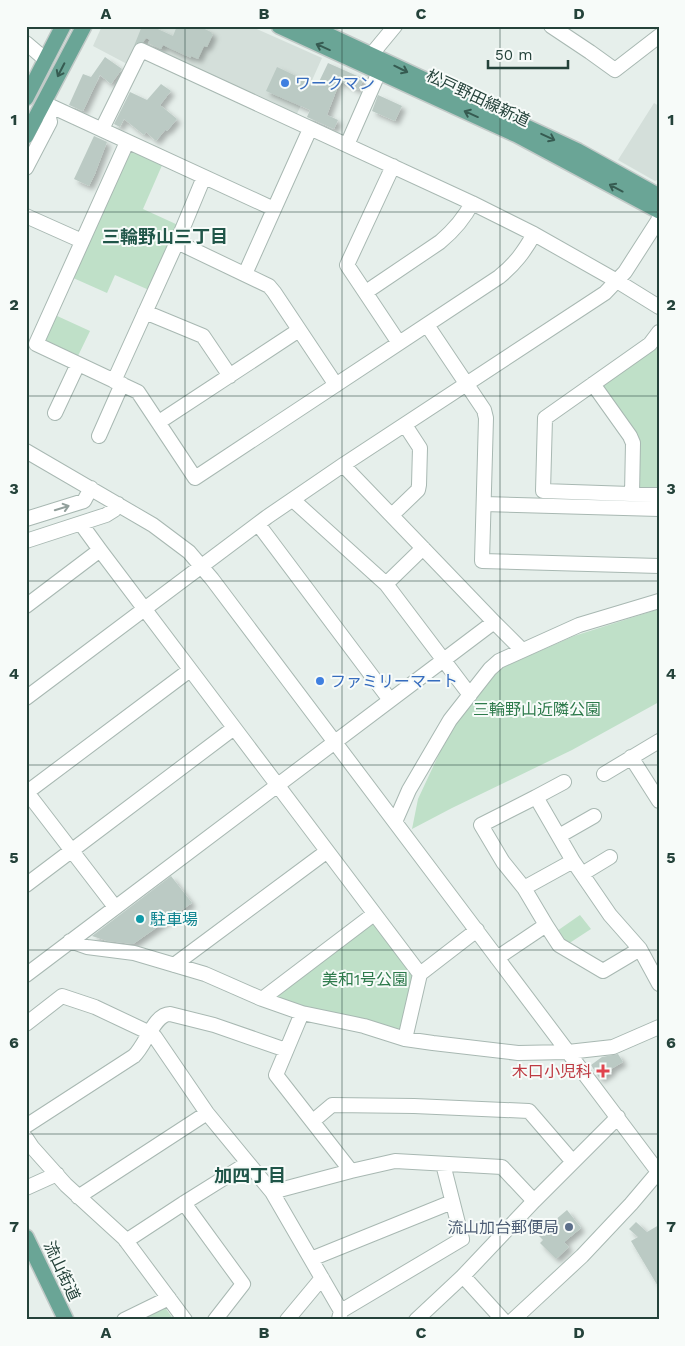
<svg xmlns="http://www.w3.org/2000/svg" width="685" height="1346" viewBox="0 0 685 1346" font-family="'Work Sans','Noto Sans JP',sans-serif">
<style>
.built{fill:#d4dfda}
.green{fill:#bfe0c8}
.building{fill:#bbcac4;filter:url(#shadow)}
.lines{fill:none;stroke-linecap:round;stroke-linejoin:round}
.minor-casing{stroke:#a8b8b2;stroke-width:16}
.major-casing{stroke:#c2cac8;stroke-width:18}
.minor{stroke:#fff;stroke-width:14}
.major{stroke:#6aa596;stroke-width:15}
.oneway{stroke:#365b51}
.oneway2{stroke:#92a09c}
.grid{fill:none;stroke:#24423a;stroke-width:1;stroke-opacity:0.55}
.shop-dot{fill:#3f7fe0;stroke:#f7fbf9;stroke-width:2}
.culture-dot{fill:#0f9aa8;stroke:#f7fbf9;stroke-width:2}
.health-dot{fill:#e0444e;stroke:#f7fbf9;stroke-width:2}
.service-dot{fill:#5c6f8a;stroke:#f7fbf9;stroke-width:2}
.labels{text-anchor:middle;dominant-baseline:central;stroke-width:4;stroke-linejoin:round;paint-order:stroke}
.shop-label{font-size:16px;fill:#366cbe;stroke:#f7fbf9;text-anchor:start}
.street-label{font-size:16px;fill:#24423a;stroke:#f7fbf9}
.park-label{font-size:16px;fill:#2d7a4b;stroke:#f7fbf9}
.culture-label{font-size:16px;fill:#0d838f;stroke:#f7fbf9;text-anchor:start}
.health-label{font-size:16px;fill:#be3a42;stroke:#f7fbf9;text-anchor:end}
.service-label{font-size:16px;fill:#4e5e75;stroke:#f7fbf9;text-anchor:end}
.neighbourhood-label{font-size:18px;font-weight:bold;fill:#1f5548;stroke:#f7fbf9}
.neatline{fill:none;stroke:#24423a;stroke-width:2}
.grid-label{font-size:16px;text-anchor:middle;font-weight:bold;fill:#24423a}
</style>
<defs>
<filter id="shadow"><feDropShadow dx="4" dy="4" stdDeviation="2.5" flood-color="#0004"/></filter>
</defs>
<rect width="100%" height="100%" fill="#e6efeb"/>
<path class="built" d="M102,26H250L322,58L296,116L138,44L127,64L93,46Z
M654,103L659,106V179L655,181L618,160Z"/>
<path class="green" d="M133,149L163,163L143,209L178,225L149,290L115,275L107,293L71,277L128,151Z
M55,315L90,331L77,358L46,343L44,339Z
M659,341V489H641L638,486V440L603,388L604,383Z
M659,609V702L572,750L452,808L412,829L418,799L446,739L453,728L472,702L501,668L574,636Z
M580,915L591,929L568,944L563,941L557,931Z
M369,922L374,924L413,972L414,979L403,1025L396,1031L276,1000L275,994Z
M164,1306L174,1320H141L140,1317Z"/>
<path class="building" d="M142,26H151L173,36L177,26H198L211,32V33L213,34L207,47L204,46L198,59L191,56V58L163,45L161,49L148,43L150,40L146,38L143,42L137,43L134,46Z
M105,57L122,69L111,84L100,75L83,111L69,105L83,74L91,77Z
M328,63L364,79L358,90L340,81L327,115L338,120L334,129L307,117L310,110L266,91L277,67L317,86Z
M161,84L171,91L160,105L177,119L167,131L166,129L156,141L146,132L144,135L124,119L120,127L114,124L130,92L147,100Z
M378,95L402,106L395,121L372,111Z
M94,136L107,142L96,171V172L89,186L74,179Z
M171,876L192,903L133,944L107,941L92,936Z
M618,1054L623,1062L611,1069L612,1071L600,1079L591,1065L602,1057Z
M567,1210L581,1228L564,1242L569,1247L556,1259L540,1243L543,1240L539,1236L554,1221Z
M636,1222L647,1232L659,1225V1288L631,1241L638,1237L629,1229Z"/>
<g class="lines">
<defs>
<path id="minor" d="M551,26L590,52L615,70L659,36
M26,43L46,60
M371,55L395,26
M44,103L274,209
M102,129L141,50L472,203L534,234L617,281L659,307
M127,142L36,344L138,392L195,478L499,277C515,264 524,252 534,234
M347,145L379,72
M393,166L347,265L399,343
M26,168L50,122L48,113
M26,216L82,241
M177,242L204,177
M245,274L310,129
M366,292L440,242C453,231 464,219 472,203
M145,312L203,336L230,376
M427,325L484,410L486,418L482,561L659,566
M659,332L650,344L545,418L543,491L659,495
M114,381L177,242L269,286L274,292L336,385
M593,384L630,436L633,443L632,494
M55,413L78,364
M159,422L299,330
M99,436L122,384
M26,451L153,525L189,552L212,579L659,1173
M343,465L494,622L522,650
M293,500L386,584L470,695
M484,504L659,509
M392,515L418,490L419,485L420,448L405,425
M26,519L84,501L91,488
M83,523L84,528L100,550C207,691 312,833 420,974
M258,524L390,700
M26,541L106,515L114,510L118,504
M386,584L423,548
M26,606L100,550
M26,698L267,517L343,465L605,293L625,272L659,219
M631,757L659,801
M604,774L659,741
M26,791L115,907
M26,793L190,670
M536,797L564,782
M395,822L409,790L450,720L490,669L499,661L579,625L659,601
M559,836L594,816
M582,874L610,857
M26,885L234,728
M546,925L524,888L503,862L481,825L536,797L573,861
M70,941L87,947L134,953L205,974L262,999L302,1013L364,1026L405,1039L433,1043L518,1053L568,1052L613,1047L659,1027
M640,949L659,984
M497,958L546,925L559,945L603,971L640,949L610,915L573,861L524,888
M174,965L326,852
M26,975L494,622
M262,999L374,914
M302,1013L276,1075L351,1171
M26,1024L62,996L95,1007L150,1033L155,1037L207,1113L272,1192L341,1311
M405,1039L420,974L477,930
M313,1121L332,1105L414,1106L529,1111L573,1162
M26,1126L134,1056C146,1045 154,1014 170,1014L214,1025L286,1050
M26,1138L32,1147L66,1185L124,1238L185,1320
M26,1188L57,1174
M272,1192L351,1171L395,1161L502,1167L534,1201
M78,1197L207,1113
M184,1203L243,1284L215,1320
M126,1241L184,1203L248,1163
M311,1259L452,1202
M463,1276L503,1320
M339,1319L341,1311L462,1239L443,1164
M124,1320L169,1298
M287,1320L322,1278
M416,1320L463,1276L534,1201L618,1117
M513,1320L582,1256L631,1204L659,1171"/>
<path id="major" d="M279,26L517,135L659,211
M309,26L578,151L659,196
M26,98L63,26
M26,136L84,26
M26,1237L66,1320"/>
</defs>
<use href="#minor" class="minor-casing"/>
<use href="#major" class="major-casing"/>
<use href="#minor" class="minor"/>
<use href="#major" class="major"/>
</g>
<defs><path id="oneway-shaft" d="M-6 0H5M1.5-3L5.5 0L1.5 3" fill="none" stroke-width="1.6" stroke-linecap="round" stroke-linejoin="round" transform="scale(1.25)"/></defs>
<g class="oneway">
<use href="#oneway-shaft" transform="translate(323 47) rotate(-156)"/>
<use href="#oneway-shaft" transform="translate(401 69) rotate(26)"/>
<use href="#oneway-shaft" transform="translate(61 70) rotate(117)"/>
<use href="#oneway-shaft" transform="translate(471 114) rotate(-156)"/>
<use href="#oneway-shaft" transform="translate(548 137) rotate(25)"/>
<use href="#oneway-shaft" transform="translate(616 188) rotate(-152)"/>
</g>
<use class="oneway2" href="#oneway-shaft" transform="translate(62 508) rotate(-17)"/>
<path class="grid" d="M185,26V1320M342,26V1320M500,26V1320M26,212H659M26,396H659M26,581H659M26,765H659M26,950H659M26,1134H659"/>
<g class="shop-dot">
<circle cx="285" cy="83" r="5"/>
<circle cx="320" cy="681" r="5"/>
</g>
<circle class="culture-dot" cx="140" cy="919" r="5"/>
<path class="health-dot" d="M600.5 1063.5h5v5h5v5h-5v5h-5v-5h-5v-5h5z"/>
<circle class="service-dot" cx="569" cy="1227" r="5"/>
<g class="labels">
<g class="shop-label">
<text x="295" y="83">ワークマン</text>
<text x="330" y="681">ファミリーマート</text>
</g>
<g class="street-label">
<text transform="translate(478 98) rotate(25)">松戸野田線新道</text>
<text transform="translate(62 1271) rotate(65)">流山街道</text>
</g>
<g class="park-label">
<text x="537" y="709">三輪野山近隣公園</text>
<text x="365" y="979">美和1号公園</text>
</g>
<g class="culture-label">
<text x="150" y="919">駐車場</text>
</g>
<g class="health-label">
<text x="592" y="1071">木口小児科</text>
</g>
<g class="service-label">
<text x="559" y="1227">流山加台郵便局</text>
</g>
<g class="neighbourhood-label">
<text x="165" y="236">三輪野山三丁目</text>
<text x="250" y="1175">加四丁目</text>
</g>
</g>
<rect width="685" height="1346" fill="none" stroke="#f7fbf9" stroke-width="55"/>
<path d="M488 60v8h80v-8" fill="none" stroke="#24423a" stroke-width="2.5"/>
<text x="495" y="60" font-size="15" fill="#24423a" stroke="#f7fbf9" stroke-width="4" paint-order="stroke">50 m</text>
<rect x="28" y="28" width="630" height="1290" class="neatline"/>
<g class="grid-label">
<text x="106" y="19">A</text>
<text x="264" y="19">B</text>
<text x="421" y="19">C</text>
<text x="579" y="19">D</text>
<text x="14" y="125">1</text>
<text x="671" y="125">1</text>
<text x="14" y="310">2</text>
<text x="671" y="310">2</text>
<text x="14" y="494">3</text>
<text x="671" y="494">3</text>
<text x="14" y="679">4</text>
<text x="671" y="679">4</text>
<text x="14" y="863">5</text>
<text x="671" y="863">5</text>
<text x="14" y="1048">6</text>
<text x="671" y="1048">6</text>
<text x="14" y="1232">7</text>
<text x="671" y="1232">7</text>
<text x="106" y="1338">A</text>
<text x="264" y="1338">B</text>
<text x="421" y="1338">C</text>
<text x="579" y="1338">D</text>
</g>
</svg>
